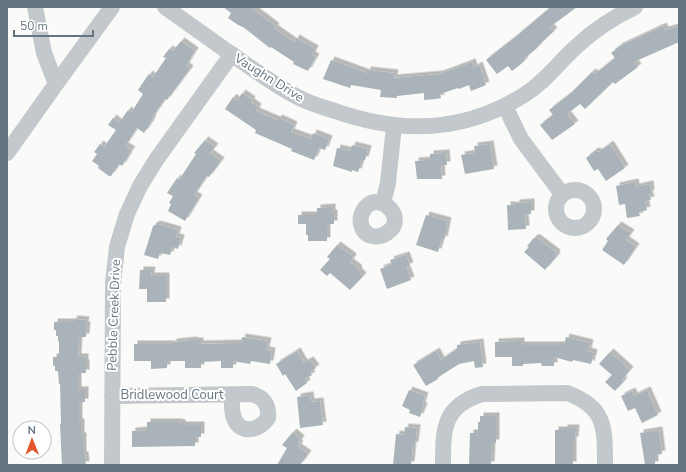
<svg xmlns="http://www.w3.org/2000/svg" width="686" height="472" viewBox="0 0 686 472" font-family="'Nunito Sans',sans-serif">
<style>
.building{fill:#aab3b9;filter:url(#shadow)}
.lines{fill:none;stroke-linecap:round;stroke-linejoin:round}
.minor{stroke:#c3c8cc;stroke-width:16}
.labels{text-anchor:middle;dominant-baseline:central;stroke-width:4;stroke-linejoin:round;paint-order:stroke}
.street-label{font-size:13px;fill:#657683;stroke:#fff}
</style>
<defs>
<filter id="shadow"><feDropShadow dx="3.5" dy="-3.5" stdDeviation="0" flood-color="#0004"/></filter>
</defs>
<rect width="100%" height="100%" fill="#fafaf8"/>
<path class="building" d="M223,7H250L274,25L276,27L274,28L294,42L296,38L315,49L312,55L316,57L308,71L293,64L294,62L271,47L270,48L243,27L238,25L228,18L231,13Z
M551,7H577L550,27L554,31L540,44L537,48L524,59L525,60L521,64L512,71L508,66L497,74L486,60L513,39Z
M663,26L665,30L679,26V42L634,62L638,67L615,84L613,82L585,109L580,104L567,114L575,124L552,140L540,125L553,115L549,110L570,94L592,72L595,74L615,58L611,53L620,46Z
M181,41L195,51L186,66L190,69L167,100L165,99L152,118H153L150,124L144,133L137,128L125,146L132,150L128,155H129L122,166L119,164L111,176H109L98,168L99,166L92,161L97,154L94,152L100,144L104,147L116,130L108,125L113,118L119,123L128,110L131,113L143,94L138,90L142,84L149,74L153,77L166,58L163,57L169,49L173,51Z
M331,60L367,73V70L395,73L394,78L440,74L472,62L474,68L479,65L486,85L471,91L469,85L459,89L458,88L440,94L441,98L436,99L424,100V93L397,96V98L380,97L381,90L351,85L350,88L323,79Z
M242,93L252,100L251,102L258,107L256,111L277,120L279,118L294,125L291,132L311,139L313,133L329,139L325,150L319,148L314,160L291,151L292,149L255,133L256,130L225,109L233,97L237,101Z
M205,140L215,147L210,153L221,161L209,177L207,176L194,195L199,198L185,221L168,211L171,204L169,203L173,196L167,193L177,178L179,180L196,154L194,153Z
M490,144L494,169L465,174L461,155L475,153L474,146Z
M610,144L625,168L606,181L598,169L594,171L586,158L595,151L599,152Z
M352,145L368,149L365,160H362L358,172L352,170V172L333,166L337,148L350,151Z
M446,153L447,165H441L442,179H417L415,161L430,160V154Z
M635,182L636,187L650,184L651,193L649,194L651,200L645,201L647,210L639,212L640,216L627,218L625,204L619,205L616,186Z
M531,202V214H525L526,229L508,230L507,205H516V203Z
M332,207V213H334V224H327V241H308V235H306V224H298V215H317V208Z
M426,215L448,221L444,240L442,239L438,252L416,245Z
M157,224L178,230L176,237L181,238L178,249L173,247L170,255L160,253L158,259L144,255L153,226Z
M618,225L631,233L626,240L636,247L624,265L602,250L608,241L606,239Z
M534,238H537L557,253L556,255L557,256L545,270L524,252L529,247L527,246Z
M337,245L352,256L353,258L350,262L358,268L359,272L363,276L350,290L330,273L327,276L320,270L330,259L327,257Z
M406,255L410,266L406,267L411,280L387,289L380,269L392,264L390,260Z
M140,270H152L151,276H166V302H147V289H139Z
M74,319L86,320L85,325H87L86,337H79L78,357H85V363H86V373H78V390H85V402H79V422H81V436H83V455H85L86,465H62L60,424H61L60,384H59L58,371H55V366H53V357H59V341H58V336H56V330H54V322H73Z
M242,337L268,341L266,350L272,351L270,364L251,361L250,364L233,361V368H221V361L201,362V368H185V361H167V368L151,369V361H134V344H173V342L194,340V341H200V344L241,343Z
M566,337L590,343L588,351L594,353L591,364L573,360L572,362L554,357V366H542L541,363L523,364V366H512V357H495V342L521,341V345H564Z
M480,342L483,367L475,368L474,361L459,364L437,378L438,379L426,386L413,365L436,351L441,360L457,349V345Z
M297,351L304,363L310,360L316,368L310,372L312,375L305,379L307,383L296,391L285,374L283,376L276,364Z
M610,352L630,370L622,380L624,381L615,391L605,382L612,375L599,364Z
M409,390L425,396L422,405L424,406L420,417L409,413L410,410L402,406Z
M647,390L658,415L642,423L635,408L628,411L621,396L632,391L634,396Z
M310,395L311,402L320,401L323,425L300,428L297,397Z
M480,416H496V443H492L491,465H469L470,433H478V422H480Z
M147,422H177L182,423V425H201V437H195V446L132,447V431L147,430Z
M405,427L417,428L415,445H413L411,465H393L396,434L404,435Z
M564,428H576L575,440H573V465H555V430H564Z
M659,430L662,454L655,455V465H645L640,433Z
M293,432L301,439L298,443L300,444L298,447L308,454L300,465H277L287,448L282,445Z"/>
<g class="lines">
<path class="minor" d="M35,7L44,53L56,84
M165,7C192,26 219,46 247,65C266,78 285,92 306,101C315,105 325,108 335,111C401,134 463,133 524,95C545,82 559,62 577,46C594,30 614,17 635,7
M505,106L521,139L562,194
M7,153L56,84L112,7
M556 209a19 19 0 1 1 38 0a19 19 0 1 1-38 0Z
M383,203C417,225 368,253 361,224C359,215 365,204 374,202C377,202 381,203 383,203L388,183L394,126
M112,396L252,394C265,398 269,405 268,418C259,431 240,435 234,418C231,411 232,403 232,395
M112,465L113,283L117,247L122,230L127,214L140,186L156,160L232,54
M443,465C443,429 443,406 482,394L567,393C606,407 605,428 605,465"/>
</g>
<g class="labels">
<g class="street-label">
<text transform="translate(269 78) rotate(32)">Vaughn Drive</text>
<text transform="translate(114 315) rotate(-88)">Pebble Creek Drive</text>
<text x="172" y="395">Bridlewood Court</text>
</g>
</g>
<rect width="686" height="472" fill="none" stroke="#657683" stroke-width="16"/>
<g transform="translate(32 440) rotate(359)"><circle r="19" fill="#ffffff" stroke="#c1c8cd"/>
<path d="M0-3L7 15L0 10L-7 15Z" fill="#e4572e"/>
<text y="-6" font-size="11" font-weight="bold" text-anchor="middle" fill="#657683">N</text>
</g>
<path d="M14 30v6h79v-6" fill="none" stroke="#657683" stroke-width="2"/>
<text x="20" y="30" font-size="12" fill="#657683" stroke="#ffffff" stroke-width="3" paint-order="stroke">50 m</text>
</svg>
